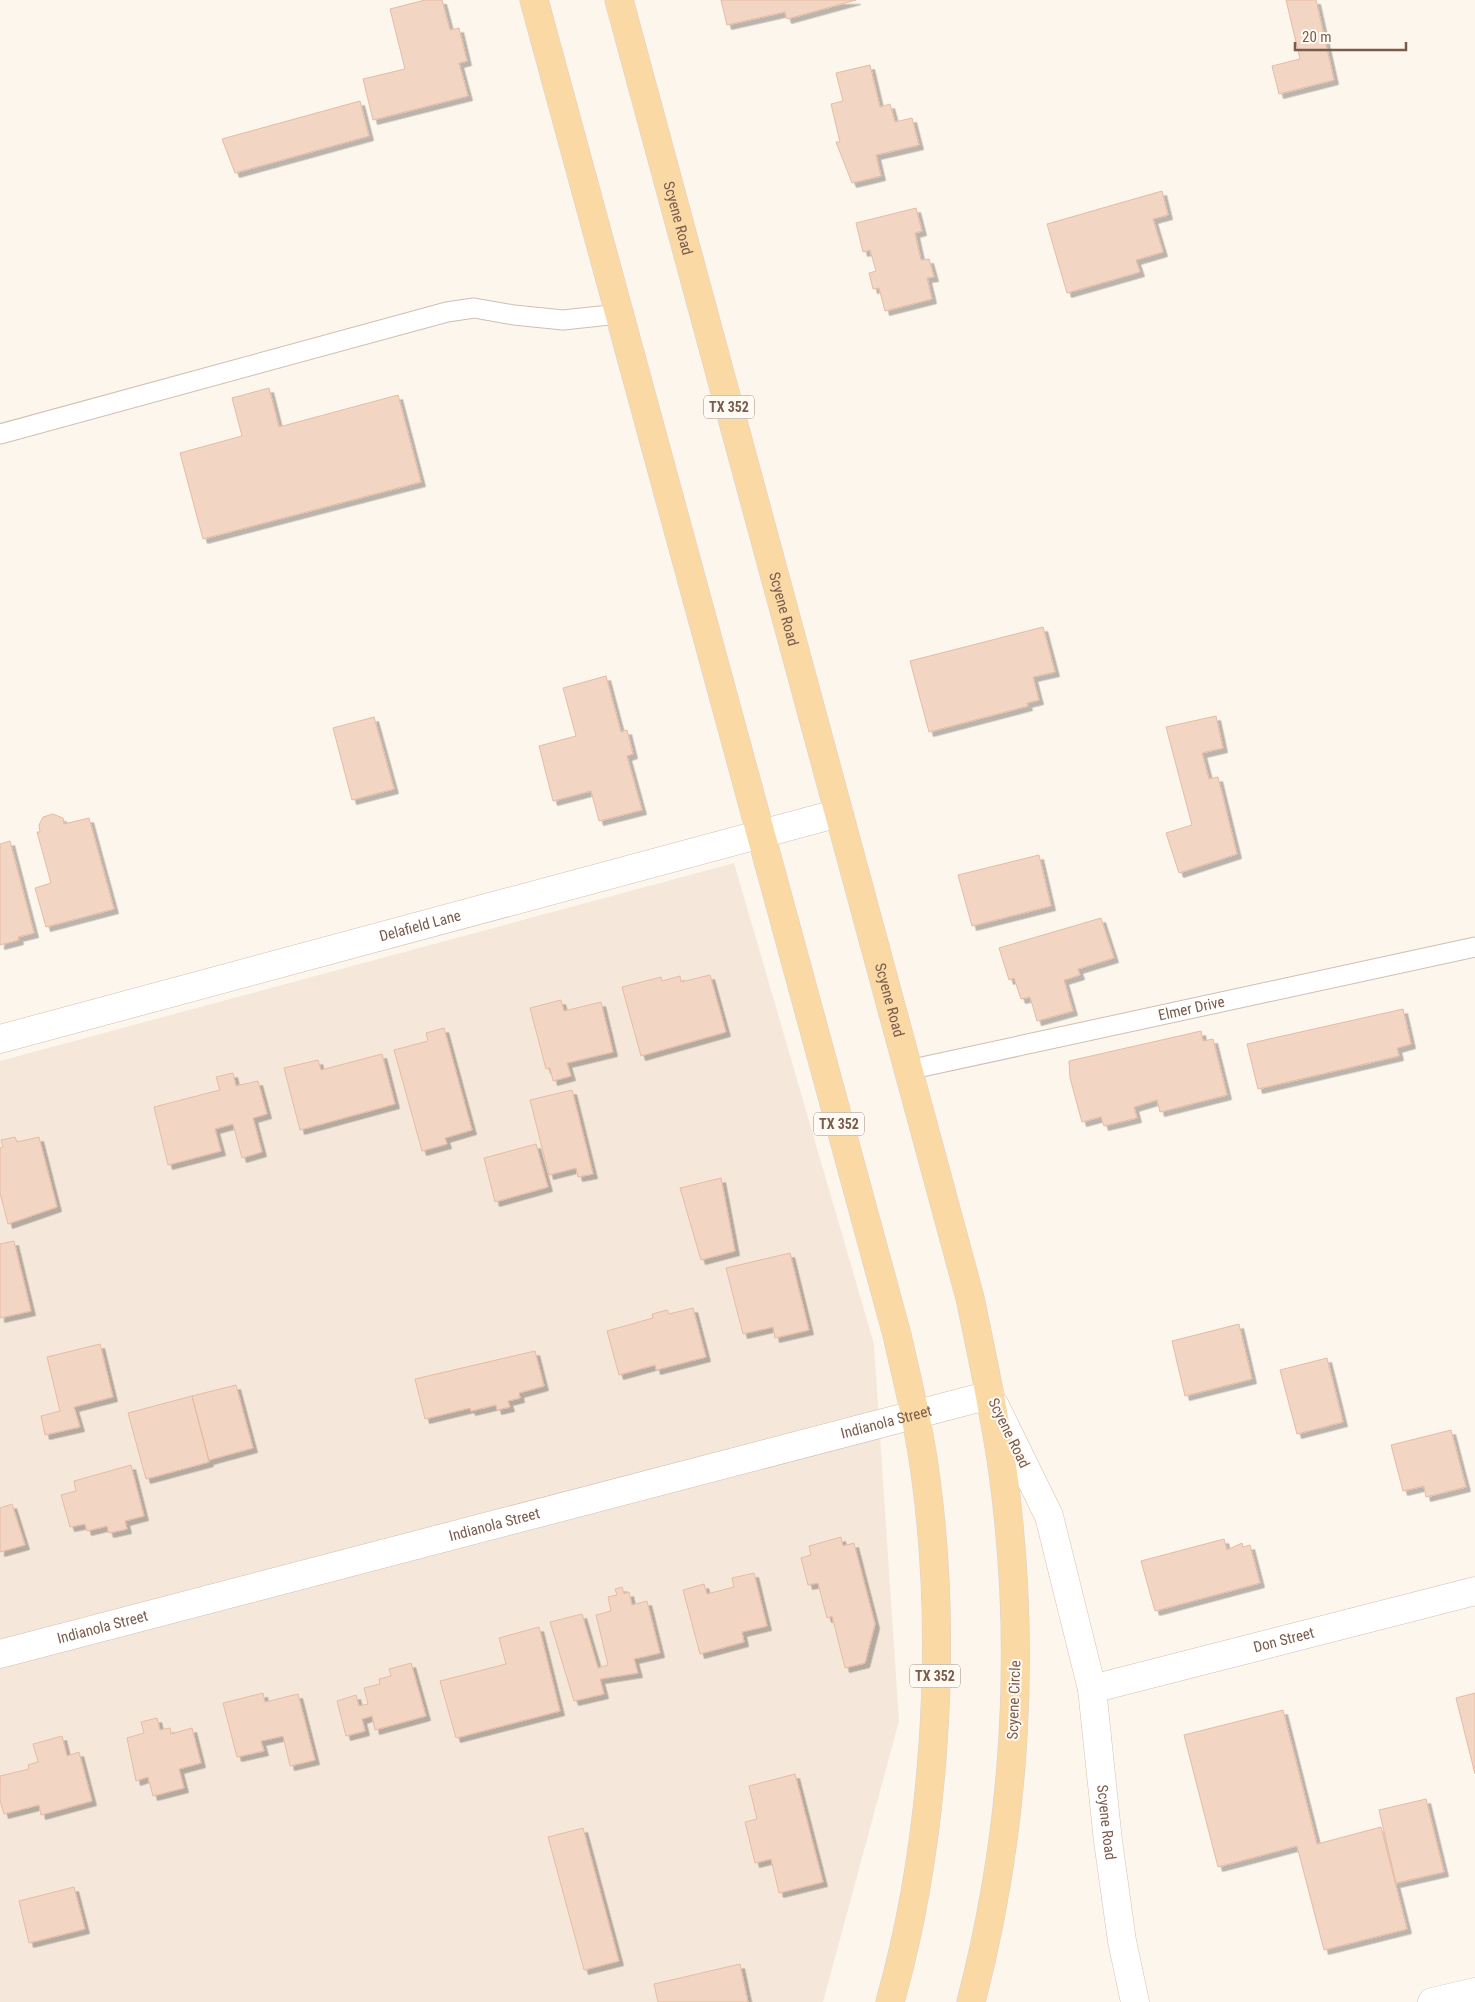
<svg xmlns="http://www.w3.org/2000/svg" width="1475" height="2002" viewBox="0 0 1475 2002" font-family="'Roboto Condensed',sans-serif">
<style>
.residential{fill:#f5e8da}
.building{fill:#f3d5c3;stroke:#e6bba3;filter:url(#shadow)}
.lines{fill:none;stroke-linecap:round;stroke-linejoin:round}
.lane-casing{stroke:#d1beb0;stroke-width:21}
.street-casing{stroke:#d1beb0;stroke-width:29}
.secondary-casing{stroke:#d6c0b0;stroke-width:29}
.primary-casing{stroke:#dad1cd;stroke-width:29}
.lane{stroke:#fff;stroke-width:19}
.street{stroke:#fff;stroke-width:28}
.secondary{stroke:#fff;stroke-width:28}
.primary{stroke:#fbd9a5;stroke-width:28}
.labels{text-anchor:middle;dominant-baseline:central;stroke-width:4;stroke-linejoin:round;paint-order:stroke}
.shield{fill:#fffaf3;stroke:#a28b7f;stroke-width:1}
.shield-label{font-size:14px;font-weight:bold;fill:#7a5c4d}
.street-label{font-size:15px;fill:#7a5c4d;stroke:#fffaf3}
</style>
<defs>
<filter id="shadow"><feDropShadow dx="4.5" dy="4.5" stdDeviation="0" flood-color="#0004"/></filter>
</defs>
<rect width="100%" height="100%" fill="#fdf6ec"/>
<path class="residential" d="M734,863L874,1344L899,1721L823,2002H0V1061Z"/>
<path class="building" d="M425,0H442L450,30L459,28L467,61L459,63L468,96L373,120L363,79L405,69L390,9Z
M721,0H856L787,19L785,12L727,25Z
M1286,0H1316L1334,80L1279,94L1272,66L1300,59Z
M870,65L880,107L890,104L895,122L912,118L919,145L876,155L881,176L852,183L836,142H840L831,104L843,101L836,73Z
M360,101L369,136L235,173L222,139Z
M1162,191L1168,215L1153,219L1163,252L1136,260L1140,272L1067,293L1047,224Z
M916,208L922,231L915,233L921,260L929,259L934,277L927,278L932,299L885,311L879,288L873,289L869,273L876,271L870,250L863,252L856,223Z
M269,388L279,427L398,395L421,482L203,539L180,453L242,436L232,398Z
M1043,627L1055,672L1033,677L1039,700L1027,703L1028,706L929,732L910,661Z
M606,676L621,732L627,730L633,754L627,756L642,810L599,821L591,791L553,801L539,746L576,736L563,688Z
M1216,716L1223,748L1202,753L1209,779L1218,777L1237,854L1179,873L1166,833L1192,825L1166,727Z
M374,717L394,789L352,800L333,728Z
M53,814L63,818L64,824L89,818L114,909L46,927L35,888L51,883L37,832H40L39,825L43,817Z
M10,841L34,933L18,937L19,940L0,945V844Z
M1039,855L1051,906L972,926L958,875Z
M1101,918L1114,958L1078,969L1080,975L1064,980L1073,1011L1037,1021L1030,997L1021,999L1014,978L1009,980L999,948Z
M710,975L726,1032L641,1056L622,987L661,977L662,981L680,976L681,982Z
M561,1000L564,1011L601,1002L613,1052L567,1063L571,1076L553,1081L550,1068L546,1069L530,1008Z
M1403,1009L1411,1044L1397,1048L1399,1056L1258,1089L1247,1044Z
M444,1028L472,1130L445,1138L447,1144L422,1151L394,1050L428,1041L426,1033Z
M1201,1031L1203,1041L1213,1039L1227,1095L1160,1112L1157,1100L1134,1107L1137,1118L1104,1126L1101,1117L1082,1122L1070,1078L1069,1061Z
M382,1054L395,1104L300,1130L284,1068L318,1060L321,1070Z
M233,1073L236,1086L258,1081L267,1114L253,1118L262,1152L242,1158L233,1124L215,1129L221,1151L168,1165L154,1107L220,1090L216,1077Z
M572,1090L593,1174L578,1177L576,1168L549,1175L530,1100Z
M15,1137L17,1142L39,1137L57,1207L8,1224L0,1193V1148L3,1147L1,1140Z
M536,1144L548,1187L495,1202L484,1158Z
M721,1178L735,1251L701,1260L680,1188Z
M14,1241L31,1311L0,1318V1244Z
M790,1253L809,1330L775,1338L773,1327L743,1334L726,1268Z
M693,1308L706,1357L656,1370L655,1365L619,1375L607,1331L653,1318L652,1314L667,1310L669,1314Z
M1239,1324L1252,1379L1185,1396L1172,1341Z
M100,1344L113,1397L74,1407L80,1427L45,1435L41,1416L60,1411L47,1357Z
M535,1351L544,1386L519,1393L520,1398L508,1401L510,1407L497,1410L496,1405L471,1411L470,1408L425,1419L415,1379Z
M1327,1358L1343,1422L1297,1434L1280,1370Z
M236,1385L253,1448L209,1460L192,1396Z
M192,1396L209,1462L146,1479L128,1413Z
M1451,1430L1466,1487L1426,1497L1424,1486L1403,1491L1391,1445Z
M131,1465L144,1516L125,1521L127,1529L109,1533L107,1526L87,1531L85,1524L70,1527L61,1495L76,1491L74,1481Z
M12,1504L25,1545L0,1552V1508Z
M841,1537L843,1546L854,1543L875,1624L865,1663L845,1668L832,1616L827,1618L818,1583L808,1585L801,1558L811,1555L809,1546Z
M1224,1539L1227,1550L1242,1543L1243,1547L1250,1545L1260,1583L1155,1611L1141,1561Z
M754,1573L767,1626L742,1632L744,1642L700,1654L683,1590L704,1584L707,1594L734,1587L732,1578Z
M622,1587L624,1594L629,1592L632,1605L647,1601L660,1653L634,1659L638,1673L600,1679L604,1694L574,1701L550,1622L582,1614L598,1668L608,1665L596,1615L611,1611L608,1597L617,1595L615,1589Z
M539,1627L560,1711L456,1738L440,1681L506,1664L499,1638Z
M411,1663L426,1716L375,1730L372,1716L362,1719L365,1731L346,1736L337,1701L356,1695L359,1706L368,1704L364,1688L380,1684L379,1679L391,1676L389,1669Z
M263,1693L265,1702L298,1694L315,1760L290,1766L283,1736L261,1741L264,1751L237,1757L223,1703Z
M1475,1693V1774L1456,1698Z
M1283,1710L1317,1844L1381,1827L1407,1929L1324,1950L1297,1846L1218,1867L1184,1735Z
M157,1718L160,1730L170,1728L171,1734L192,1728L201,1763L179,1769L184,1788L153,1796L148,1777L136,1781L127,1738L144,1733L141,1722Z
M62,1736L67,1756L79,1752L92,1801L41,1815L39,1805L4,1814L0,1800V1776L29,1769L28,1765L38,1762L33,1744Z
M795,1774L823,1882L779,1893L771,1859L755,1863L745,1822L757,1819L749,1786Z
M1426,1799L1444,1872L1396,1883L1379,1810Z
M583,1828L619,1961L584,1970L548,1837Z
M74,1887L85,1929L29,1943L19,1901Z
M740,1964L748,2002H658L654,1984Z"/>
<g class="lines">
<defs>
<g id="lane">
<path d="M0,434L447,312L474,308L514,315L563,320L619,314"/>
<path id="s1" d="M908,1070L1475,947"/>
</g>
<g id="street">
<path id="s2" d="M0,1039L839,813"/>
<path id="s3" d="M0,1654L990,1395"/>
<path id="s4" d="M1092,1689L1475,1591"/>
<path d="M1432,2002L1475,1992"/>
</g>
<g id="secondary">
<path id="s5" d="M995,1406L1049,1516L1092,1689L1108,1841L1122,1941L1135,2002"/>
</g>
<g id="primary">
<path d="M534,0L897,1335C908,1383 920,1431 926,1480C948,1644 935,1843 890,2002"/>
<path id="s6" d="M619,0L970,1298C982,1356 995,1414 1003,1473C1027,1649 1016,1830 971,2002"/>
</g>
</defs>
<use href="#lane" class="lane-casing"/>
<use href="#street" class="street-casing"/>
<use href="#secondary" class="secondary-casing"/>
<use href="#primary" class="primary-casing"/>
<use href="#lane" class="lane"/>
<use href="#street" class="street"/>
<use href="#secondary" class="secondary"/>
<use href="#primary" class="primary"/>
</g>
<g class="labels">
<g class="shield">
<rect x="704" y="395.5" width="50" height="23" rx="4"/>
<rect x="814" y="1112.5" width="50" height="23" rx="4"/>
<rect x="910" y="1664.5" width="50" height="23" rx="4"/>
</g>
<g class="shield-label">
<text x="729" y="407">TX 352</text>
<text x="839" y="1124">TX 352</text>
<text x="935" y="1676">TX 352</text>
</g>
<g class="street-label">
<text stroke="none"><textPath href="#s6" startOffset="226">Scyene Road</textPath></text>
<text stroke="none"><textPath href="#s6" startOffset="631">Scyene Road</textPath></text>
<text stroke="none"><textPath href="#s2" startOffset="435">Delafield Lane</textPath></text>
<text stroke="none"><textPath href="#s6" startOffset="1036">Scyene Road</textPath></text>
<text stroke="none"><textPath href="#s1" startOffset="290">Elmer Drive</textPath></text>
<text stroke="none"><textPath href="#s3" startOffset="916">Indianola Street</textPath></text>
<text transform="translate(1009 1433) rotate(64)">Scyene Road</text>
<text stroke="none"><textPath href="#s3" startOffset="511">Indianola Street</textPath></text>
<text stroke="none"><textPath href="#s3" startOffset="106">Indianola Street</textPath></text>
<text stroke="none"><textPath href="#s4" startOffset="198">Don Street</textPath></text>
<text transform="translate(1014 1700) rotate(-88)">Scyene Circle</text>
<text stroke="none"><textPath href="#s5" startOffset="435">Scyene Road</textPath></text>
</g>
</g>
<path d="M1295 42v8h111v-8" fill="none" stroke="#7a5c4d" stroke-width="2.5"/>
<text x="1302" y="42" font-size="15" fill="#7a5c4d" stroke="#fffaf3" stroke-width="4" paint-order="stroke">20 m</text>
</svg>
